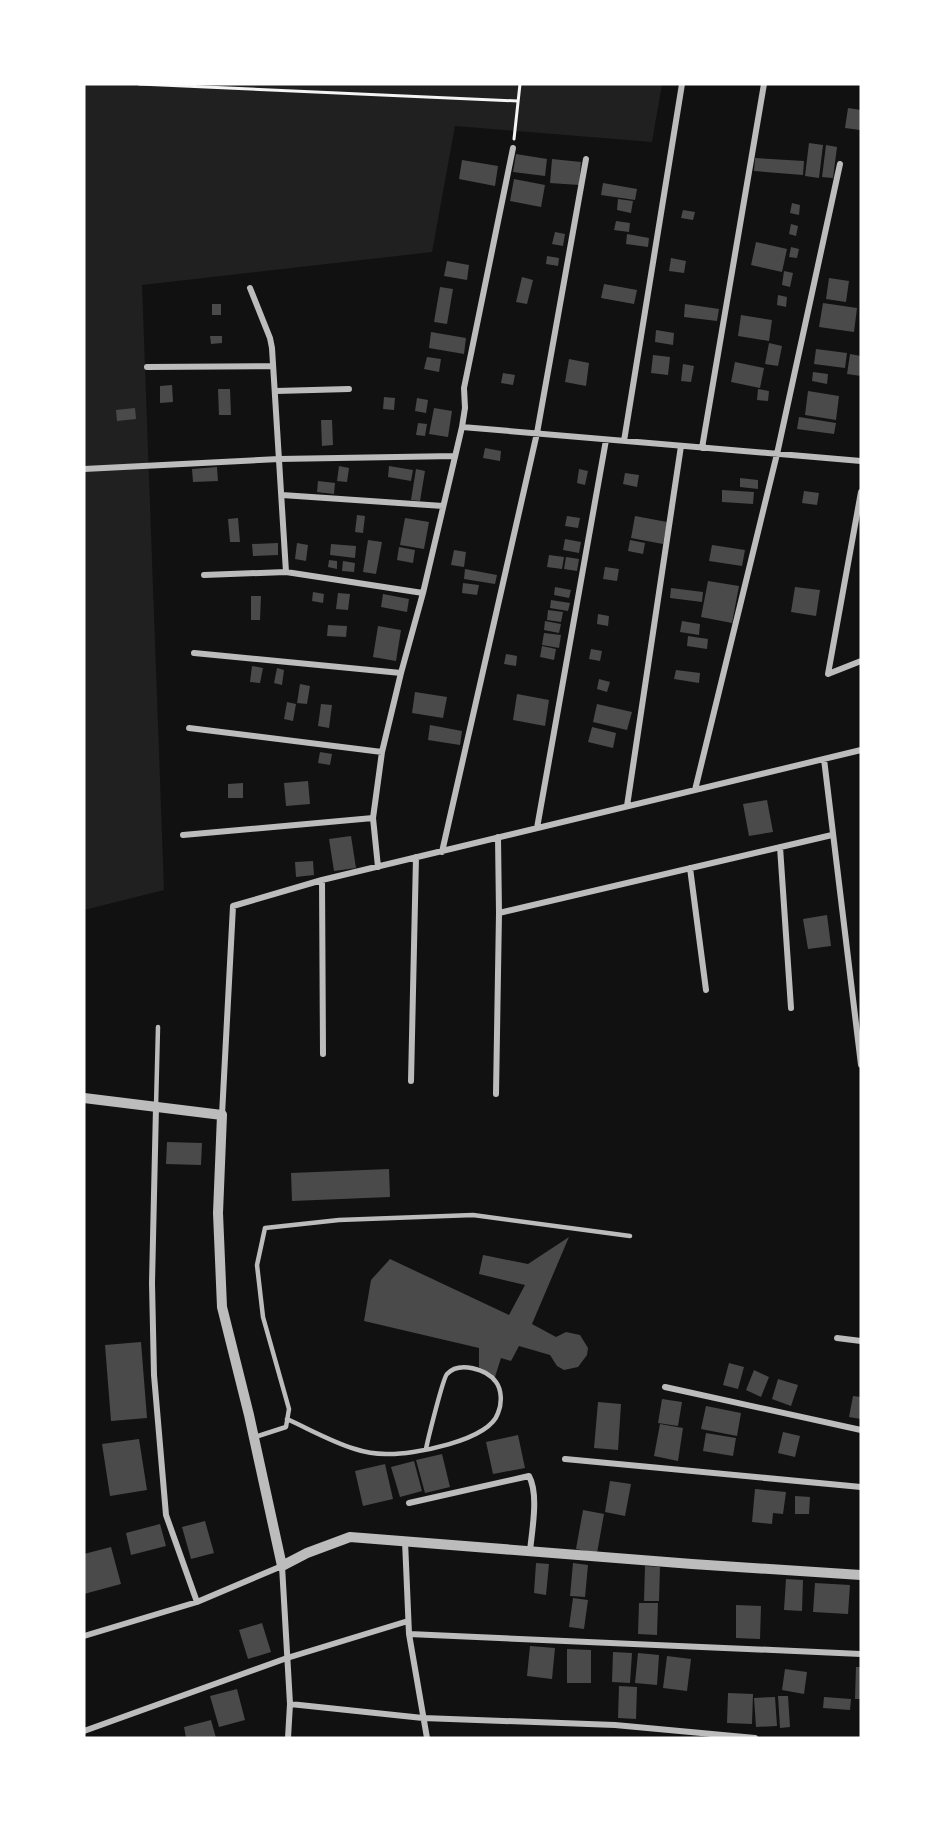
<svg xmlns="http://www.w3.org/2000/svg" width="945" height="1822" viewBox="0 0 945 1822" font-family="'Archivo Narrow',sans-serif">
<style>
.green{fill:#202020}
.building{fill:#4a4a4a}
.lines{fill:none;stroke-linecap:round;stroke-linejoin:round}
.path{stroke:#f5f5f5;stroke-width:3}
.service{stroke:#bcbcbc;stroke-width:4.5}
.minor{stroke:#bcbcbc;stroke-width:6}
.tertiary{stroke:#bcbcbc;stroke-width:10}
</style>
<rect width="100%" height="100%" fill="#111"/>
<path class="green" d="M84,84H662L652,142L455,126L432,252L142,285L164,890L84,910Z"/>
<path class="building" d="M848,108L861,110L860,130L845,128Z
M809,143L823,145L819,178L805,176Z
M826,145L837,147L833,178L822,177Z
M516,154L547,159L545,176L513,172Z
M755,158L804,161L803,175L754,171Z
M552,159L581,162L579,185L550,183Z
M462,160L498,166L495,186L459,179Z
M514,179L545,185L541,207L510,201Z
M603,183L637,189L635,200L601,195Z
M618,199L633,201L631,213L617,210Z
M792,203L800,205L799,215L790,213Z
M683,210L695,212L693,220L681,218Z
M616,221L630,223L629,232L614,230Z
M791,224L798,226L796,236L789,234Z
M555,232L565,234L563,246L552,244Z
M627,234L649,238L648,247L626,244Z
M756,242L787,249L782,272L751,265Z
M791,247L799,249L797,258L789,257Z
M547,256L559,258L558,266L546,264Z
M671,258L686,261L684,273L669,271Z
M447,261L469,265L467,280L444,276Z
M784,271L793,273L790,287L782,285Z
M522,277L533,280L527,304L516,302Z
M829,278L849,281L846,302L826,299Z
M604,284L637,290L634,304L601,298Z
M440,287L453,289L447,324L434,322Z
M778,295L787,297L786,307L777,305Z
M823,303L857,308L854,332L819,327Z
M212,304H221V315H212Z
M685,304L719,309L717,321L684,317Z
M741,315L772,320L769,341L738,336Z
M656,330L674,333L673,345L655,342Z
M431,332L466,338L464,354L429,348Z
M210,336H222V343L211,344Z
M769,343L782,346L778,366L765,364Z
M816,349L847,353L845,368L814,364Z
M850,354L861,356V376L847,374Z
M653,355L670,357L668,375L651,373Z
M427,357L441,359L439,372L424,369Z
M569,359L589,363L586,386L565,382Z
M735,362L764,368L760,388L731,382Z
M683,364L694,366L691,382L681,381Z
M813,372L828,374L827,384L812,381Z
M503,373L515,375L513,385L501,383Z
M172,385L173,402L160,403V386Z
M218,389H230L231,415H219Z
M758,389L769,391L768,401L757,400Z
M808,391L839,396L836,420L805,415Z
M384,397L395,398L394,410L383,409Z
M417,398L428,400L426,413L415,411Z
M135,408L136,419L117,421L116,410Z
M434,408L452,411L448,437L429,434Z
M799,417L836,423L834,434L797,429Z
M321,420H332L333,445L322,446Z
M418,423L427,424L425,436L416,435Z
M485,448L501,451L500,461L483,458Z
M339,466L349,468L347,482L337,481Z
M389,466L413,470L411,481L388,477Z
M217,467L218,481L193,482L192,469Z
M416,469L425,471L420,501L411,500Z
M579,469L588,471L585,485L577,483Z
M625,473L639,475L637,487L623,484Z
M740,478L758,480V489L740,487Z
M318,481L335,483L334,494L317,492Z
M722,490L754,492L753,504L722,502Z
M804,491L819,493L817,505L802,503Z
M357,515L365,516L363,533L355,532Z
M567,516L580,518L578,528L565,526Z
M635,516L667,522L663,544L631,538Z
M238,518L240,542H230L228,519Z
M405,518L429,522L424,549L400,545Z
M565,539L581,542L579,553L563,550Z
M368,540L382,542L376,574L363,572Z
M630,540L645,543L643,554L628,551Z
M278,543V555L253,556L252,544Z
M297,543L308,545L306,561L295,559Z
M331,544L356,546L355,558L330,555Z
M712,545L745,550L742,566L709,561Z
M399,547L415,550L413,563L397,560Z
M454,550L466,552L464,567L451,565Z
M549,555L564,557L562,569L547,567Z
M566,557L579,559L577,571L564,569Z
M329,560L337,561V569L328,567Z
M343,561L355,563L354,572L342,571Z
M605,567L619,569L617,581L603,579Z
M465,569L497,575L495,584L464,579Z
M708,581L739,586L732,623L701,617Z
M463,583L479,585L477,595L462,593Z
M555,587L571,590L569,598L554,595Z
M795,587L820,590L816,616L791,612Z
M671,588L703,592L702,602L670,598Z
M313,592L324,594L323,603L312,601Z
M338,593L350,594L348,610L336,609Z
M383,594L409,599L407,612L381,607Z
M251,596H261L260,620H251Z
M551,600L570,603L568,611L550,608Z
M548,610L563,612L561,622L547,620Z
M598,614L609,616L608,626L597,624Z
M545,621L561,624L559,633L544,630Z
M682,621L700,624L699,635L680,632Z
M328,625L347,626L346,637L327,636Z
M378,626L401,630L396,661L373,657Z
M544,633L561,635L559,648L542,645Z
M688,636L708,639L707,649L687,646Z
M542,646L556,649L554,660L540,657Z
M591,649L602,651L600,661L589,659Z
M506,654L517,656L516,666L504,664Z
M252,666L263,668L260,683L250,682Z
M277,668L284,670L282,685L274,683Z
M676,670L700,673L699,683L674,679Z
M599,679L610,682L607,692L597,689Z
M300,684L310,686L307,704L297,703Z
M415,692L447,697L443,718L412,713Z
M517,694L549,700L545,726L513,720Z
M287,702L296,704L293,721L284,719Z
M321,704L332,705L329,728L318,726Z
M597,704L632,712L627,730L593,722Z
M430,725L462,731L460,745L428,740Z
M592,727L616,733L613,748L588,742Z
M320,752L332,754L330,765L318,763Z
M308,781L310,804L286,806L284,783Z
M243,783V798H228V784Z
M767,800L773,832L749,836L743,804Z
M351,836L356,868L334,871L329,839Z
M313,861L314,875L296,877L295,862Z
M827,915L831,946L808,949L803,919Z
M167,1142L202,1143L201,1165L166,1164Z
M389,1169L390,1197L292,1201L291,1173Z
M569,1237L532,1324L556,1337L566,1332L580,1335L588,1348L587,1355L578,1367L564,1370L557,1366L550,1355L519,1346L511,1361L501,1358L495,1377L479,1367V1348L364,1321L371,1280L390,1259L509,1315L525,1285L479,1274L483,1255L528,1264Z
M141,1342L147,1418L111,1421L105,1345Z
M729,1363L744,1367L738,1389L723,1385Z
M754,1370L769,1377L761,1397L746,1390Z
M778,1379L798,1385L791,1406L772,1399Z
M853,1396L861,1397V1419L849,1417Z
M662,1399L682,1402L678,1426L658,1423Z
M598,1402L621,1404L618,1450L594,1448Z
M706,1406L741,1413L737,1436L701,1429Z
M660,1424L683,1428L678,1461L654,1456Z
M783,1432L800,1436L795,1457L778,1453Z
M706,1433L736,1438L733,1456L703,1451Z
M518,1435L525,1468L493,1474L486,1442Z
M139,1439L147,1490L110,1496L102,1444Z
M442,1454L450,1487L425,1493L416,1460Z
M414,1461L422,1491L400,1497L391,1467Z
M385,1464L393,1499L363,1506L355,1471Z
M610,1481L631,1484L625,1516L605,1512Z
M755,1489L786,1492L783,1514L773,1513L772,1524L752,1522Z
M795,1496L810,1497L809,1514H795Z
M583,1510L604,1514L597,1553L576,1549Z
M205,1521L214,1553L191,1559L182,1527Z
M160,1524L166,1546L131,1555L126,1533Z
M111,1547L121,1584L84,1594V1554Z
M536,1563L549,1564L546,1595L534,1593Z
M573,1563L588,1565L585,1597L570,1596Z
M645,1566L660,1567L659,1601H644Z
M786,1579L803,1580L802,1611L784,1610Z
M815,1583L850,1585L848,1614L813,1612Z
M573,1598L588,1600L584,1629L569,1627Z
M639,1603H658L657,1635L638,1634Z
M736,1605L761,1606L760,1639L736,1638Z
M262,1623L271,1652L248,1659L239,1630Z
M530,1646L555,1648L552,1679L527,1676Z
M567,1649L591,1650V1683H567Z
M613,1652L632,1653L630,1683L612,1682Z
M638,1653L659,1655L657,1685L635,1683Z
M667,1656L691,1659L687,1691L663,1688Z
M856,1667H861V1699H855Z
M785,1669L807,1672L804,1694L782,1690Z
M619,1686L637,1687L636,1719L618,1718Z
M237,1689L245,1720L219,1727L210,1696Z
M728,1693L753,1694L752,1724L727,1723Z
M778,1696H788L790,1727L780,1728Z
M775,1697L777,1726L756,1727L754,1698Z
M824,1697L851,1699L850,1710L823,1708Z
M211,1720L216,1738H186L184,1727Z"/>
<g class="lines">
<path class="path" d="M139,84L518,101
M514,139L520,84"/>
<path class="service" d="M156,1107L158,1027
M287,1419C309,1429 332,1442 355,1449C364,1452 377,1454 386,1454C412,1455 489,1441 498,1413C502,1404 502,1390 496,1382C487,1369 459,1361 447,1374C443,1378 428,1439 426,1449
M255,1437L286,1427L289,1409L263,1317L257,1265L265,1228L339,1220L473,1215L630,1236"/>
<path class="minor" d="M250,288L270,338L272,348L286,572L423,593
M147,367L273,366
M276,391L349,389
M462,427L465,408L464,388L513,148
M624,441L682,84
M702,448L764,84
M84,469L279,459L455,456
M861,492L828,674L861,661
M282,495L443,506
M204,575L286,572
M194,653L401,673
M189,728L382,752
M824,759L861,1065
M695,790L777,454L840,164
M627,806L681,446
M537,828L606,440
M183,835L373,818
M780,847L791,1008
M442,852L537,433L586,159
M378,867L373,818L382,752L401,673L423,593L462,427L861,461
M690,868L706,990
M322,880L323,1054
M499,913L832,835
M411,1081L416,857
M496,1094L499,913L498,837
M156,1107L152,1283L154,1375L166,1515L197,1602
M222,1115L233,906L322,880L861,750
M837,1338L861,1341
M665,1387L861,1430
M565,1459L861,1487
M409,1503L529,1476C539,1494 532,1530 530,1551
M405,1541L409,1634L427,1738
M409,1634L861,1654
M84,1636L197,1602L282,1566L290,1704L288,1738
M290,1704L423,1718L615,1725L755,1738
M84,1731L287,1658L408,1621"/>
<path class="tertiary" d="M84,1098L222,1115L218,1213L222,1307L249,1415L282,1566L307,1553L350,1537L692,1564L861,1575"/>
</g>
<rect width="945" height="1822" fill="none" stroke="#ffffff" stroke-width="171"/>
</svg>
